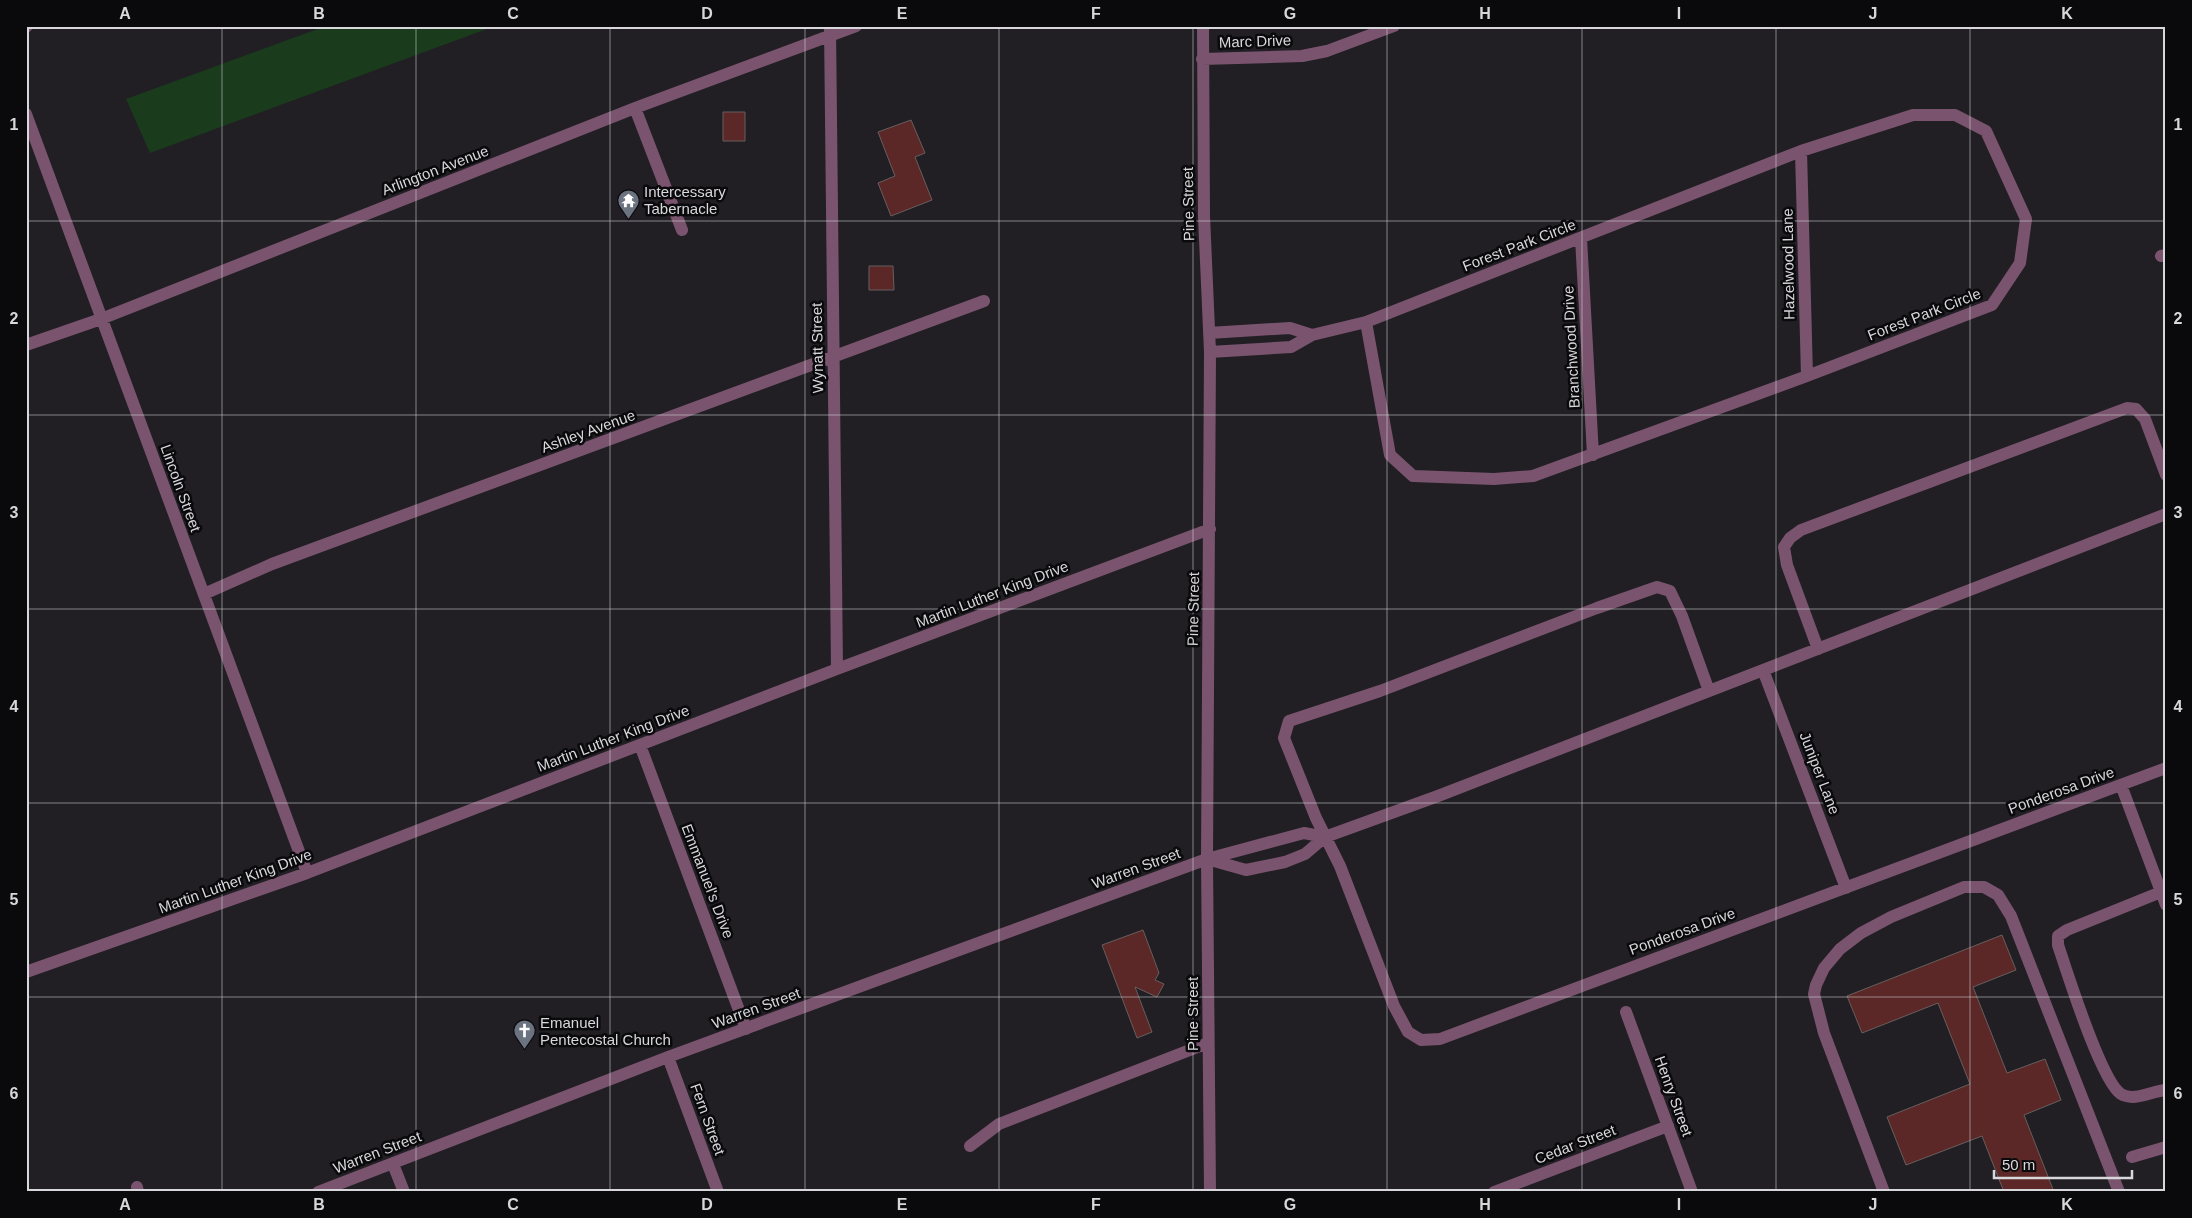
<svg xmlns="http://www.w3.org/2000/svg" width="2192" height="1218" viewBox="0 0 2192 1218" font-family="Arial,sans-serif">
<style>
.green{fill:#1a3b1c}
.building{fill:#5c2727;stroke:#675f5e}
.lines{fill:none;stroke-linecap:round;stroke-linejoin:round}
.minor{stroke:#7a546e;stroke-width:12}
.grid{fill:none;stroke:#d8d7db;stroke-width:1;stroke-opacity:0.55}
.labels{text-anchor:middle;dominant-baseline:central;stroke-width:5;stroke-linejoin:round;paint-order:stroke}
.street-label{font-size:15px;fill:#d8d7db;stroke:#0a090c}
.poi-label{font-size:15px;fill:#d8d7db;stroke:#0a090c;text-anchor:start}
.neatline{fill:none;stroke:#d8d7db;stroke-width:2}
.grid-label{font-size:16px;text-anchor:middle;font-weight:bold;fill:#d8d7db}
</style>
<rect width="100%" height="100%" fill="#211f24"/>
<path class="green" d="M326,26H495L150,153L126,99Z"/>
<path class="building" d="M723,112H745V141H723Z
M911,120L925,153L915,157L932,200L891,216L878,183L895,176L878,132Z
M869,266H893L894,290H869Z
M1143,930L1159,973L1155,980L1164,984L1157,997L1135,987L1152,1032L1137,1038L1102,945Z
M2002,935L2016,970L1973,987L2007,1073L2045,1059L2061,1100L2024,1115L2054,1192H2004L1982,1136L1906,1165L1887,1117L1970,1084L1938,1003L1862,1033L1847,996Z"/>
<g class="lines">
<path class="minor" d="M830,26L837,669
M1203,26L1204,216L1210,352L1207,859L1210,1192
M26,27L27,26
M1202,59L1302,56L1327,51L1394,26
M635,108L682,230
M26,114L307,873
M1801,151L1807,376
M1581,238L1593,455
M2161,256L2166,255
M1209,333L1290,328L1312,335
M26,345L101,319L635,108L856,26
M1210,352L1291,347L1312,335L1366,322L1801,151L1913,115H1955L1986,131L2026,219L2020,263L1992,305L1807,376L1533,476L1494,479L1413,476L1390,455L1366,322
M204,594L272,564L984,301
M1818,649L1787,565L1784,547L1790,538L1801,530L2127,408L2136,409L2145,419L2166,475
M1763,670L1846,888
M1709,691L1682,616L1670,591L1657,587L1597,608L1380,691L1289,721L1284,738L1316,818L1340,866L1394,1006L1408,1032L1421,1040L1440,1039L2166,768
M640,745L746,1029
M2121,785L2166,905
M1325,837L1304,833L1207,859L1246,870L1285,862L1305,854L1325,837L1438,796L2166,514
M2161,892L2067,930L2058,936V945C2067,972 2101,1081 2121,1094C2134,1102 2152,1091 2166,1090
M26,972L307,873L837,669L1210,529
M1626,1012L1692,1192
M668,1057L718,1192
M970,1146L999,1124L1208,1043
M2132,1157L2166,1147
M393,1164L404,1192
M137,1187L138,1192
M318,1192L668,1057L1207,859
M1494,1192L1668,1126
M1884,1192L1824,1033L1814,994L1816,985L1824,968L1840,949L1861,933L1891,917L1964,887H1984L1998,895L2011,916L2119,1192"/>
</g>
<path class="grid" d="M222,26V1192M416,26V1192M610,26V1192M805,26V1192M999,26V1192M1193,26V1192M1387,26V1192M1582,26V1192M1776,26V1192M1970,26V1192M26,221H2166M26,415H2166M26,609H2166M26,803H2166M26,997H2166"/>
<defs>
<symbol id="temple-pin" viewBox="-11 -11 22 30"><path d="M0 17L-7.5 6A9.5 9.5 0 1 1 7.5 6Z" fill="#6b7280" stroke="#0a090c"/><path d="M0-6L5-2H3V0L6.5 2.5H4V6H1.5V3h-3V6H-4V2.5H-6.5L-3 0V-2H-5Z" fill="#fff"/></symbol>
<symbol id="church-pin" viewBox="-11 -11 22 30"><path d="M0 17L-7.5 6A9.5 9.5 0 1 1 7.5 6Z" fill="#6b7280" stroke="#0a090c"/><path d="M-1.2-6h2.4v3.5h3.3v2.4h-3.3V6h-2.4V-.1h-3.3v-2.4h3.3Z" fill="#fff"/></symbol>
</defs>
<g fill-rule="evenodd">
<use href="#temple-pin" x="616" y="188" width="25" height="34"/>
<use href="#church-pin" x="512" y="1018" width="25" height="34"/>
</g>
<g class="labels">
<g class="street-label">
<text transform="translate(1255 41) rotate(-2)">Marc Drive</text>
<text transform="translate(435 170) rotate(-21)">Arlington Avenue</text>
<text transform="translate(1188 204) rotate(-91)">Pine Street</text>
<text transform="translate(1519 245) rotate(-21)">Forest Park Circle</text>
<text transform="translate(1788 264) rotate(-91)">Hazelwood Lane</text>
<text transform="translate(1924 314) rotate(-21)">Forest Park Circle</text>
<text transform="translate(1571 347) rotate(-93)">Branchwood Drive</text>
<text transform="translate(817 348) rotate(-91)">Wynatt Street</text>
<text transform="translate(588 431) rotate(-20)">Ashley Avenue</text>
<text transform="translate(181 488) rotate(70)">Lincoln Street</text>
<text transform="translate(992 594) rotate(-21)">Martin Luther King Drive</text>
<text transform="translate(1193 609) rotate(-89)">Pine Street</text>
<text transform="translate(613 738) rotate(-21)">Martin Luther King Drive</text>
<text transform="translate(1820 773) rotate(69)">Juniper Lane</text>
<text transform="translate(2061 790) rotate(-20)">Ponderosa Drive</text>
<text transform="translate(1136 868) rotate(-20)">Warren Street</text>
<text transform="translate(235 881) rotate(-20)">Martin Luther King Drive</text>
<text transform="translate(708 881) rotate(69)">Emmanuel's Drive</text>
<text transform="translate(1682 931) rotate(-20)">Ponderosa Drive</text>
<text transform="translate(756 1008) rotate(-20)">Warren Street</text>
<text transform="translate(1192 1014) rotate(-90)">Pine Street</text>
<text transform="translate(1674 1096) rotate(70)">Henry Street</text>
<text transform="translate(708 1119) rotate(70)">Fern Street</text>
<text transform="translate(1575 1144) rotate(-21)">Cedar Street</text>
<text transform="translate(377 1152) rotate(-21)">Warren Street</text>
</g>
<g class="poi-label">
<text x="644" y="191">Intercessary<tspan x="644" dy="17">Tabernacle</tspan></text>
<text x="540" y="1022">Emanuel<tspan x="540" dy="17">Pentecostal Church</tspan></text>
</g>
</g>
<rect width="2192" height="1218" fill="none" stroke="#0a090c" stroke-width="55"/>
<path d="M1994 1170v8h138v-8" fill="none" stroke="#d8d7db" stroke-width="2.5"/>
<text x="2002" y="1170" font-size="15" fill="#d8d7db" stroke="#0a090c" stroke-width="4" paint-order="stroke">50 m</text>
<rect x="28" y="28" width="2136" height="1162" class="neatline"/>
<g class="grid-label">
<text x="125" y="19">A</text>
<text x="319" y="19">B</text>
<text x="513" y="19">C</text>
<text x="707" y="19">D</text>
<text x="902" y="19">E</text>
<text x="1096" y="19">F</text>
<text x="1290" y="19">G</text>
<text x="1485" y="19">H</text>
<text x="1679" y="19">I</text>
<text x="1873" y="19">J</text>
<text x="2067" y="19">K</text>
<text x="14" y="130">1</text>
<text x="2178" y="130">1</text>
<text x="14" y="324">2</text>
<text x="2178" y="324">2</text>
<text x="14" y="518">3</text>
<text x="2178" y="518">3</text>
<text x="14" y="712">4</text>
<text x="2178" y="712">4</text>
<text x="14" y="905">5</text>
<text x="2178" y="905">5</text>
<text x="14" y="1099">6</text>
<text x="2178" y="1099">6</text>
<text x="125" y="1210">A</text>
<text x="319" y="1210">B</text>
<text x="513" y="1210">C</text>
<text x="707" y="1210">D</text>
<text x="902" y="1210">E</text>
<text x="1096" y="1210">F</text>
<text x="1290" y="1210">G</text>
<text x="1485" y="1210">H</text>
<text x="1679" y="1210">I</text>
<text x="1873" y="1210">J</text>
<text x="2067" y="1210">K</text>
</g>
</svg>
